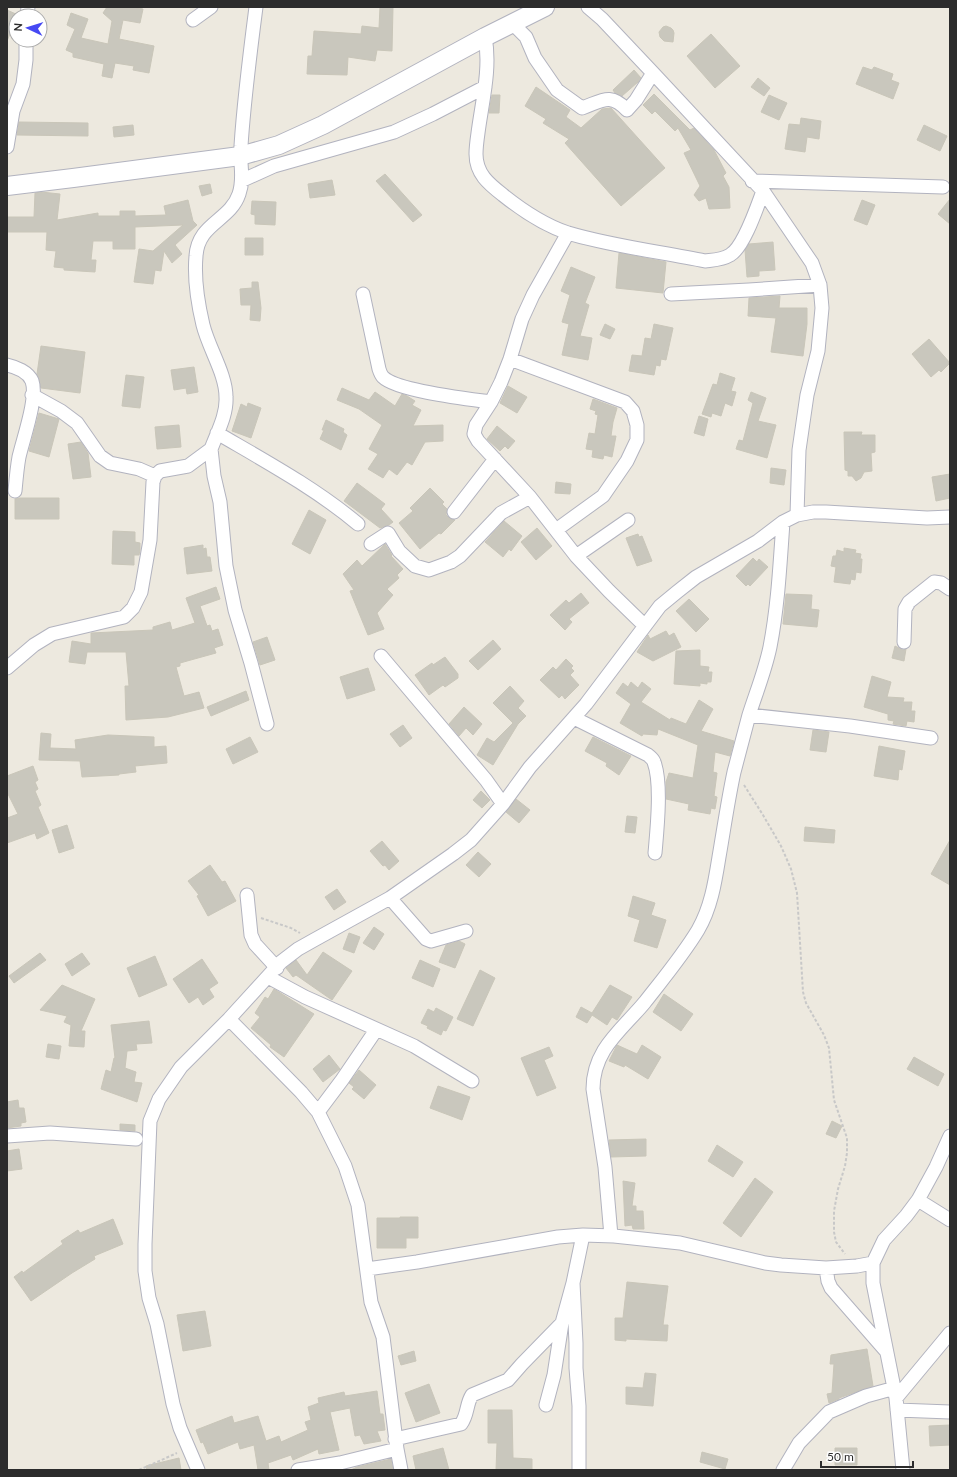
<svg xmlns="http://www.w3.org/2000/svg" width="957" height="1477" viewBox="0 0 957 1477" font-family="Lato,sans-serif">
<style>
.building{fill:#c9c7bd;stroke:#c9c6b9}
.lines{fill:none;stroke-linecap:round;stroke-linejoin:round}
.street-casing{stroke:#b2b3bf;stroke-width:15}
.secondary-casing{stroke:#b2b3bf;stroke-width:20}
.path{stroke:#c8c8c8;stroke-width:2;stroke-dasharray:3 2;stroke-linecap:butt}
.street{stroke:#fff;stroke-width:13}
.secondary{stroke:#fff;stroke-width:18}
</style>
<rect width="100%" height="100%" fill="#ede9df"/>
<path class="building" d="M107,7H134L143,9L140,23L123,20L119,39L154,46L149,73L133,70L134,66L115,63L112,78L102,76L104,64L73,57V53L66,50L75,29L67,25L71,13L88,19L81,38L108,44L112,21L103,13Z
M380,7H393L392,51L377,50L375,61L348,57L347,75L307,74L308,56H312L314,31L361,34L362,26L379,28Z
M7,10L18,15L16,16V20L7,41Z
M666,26L671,28L673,30L674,33L673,42L664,41L660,37L659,32L663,27Z
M711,34L740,66L715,88L687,56Z
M863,67L872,70L874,67L893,74L891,80L899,83L893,99L856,84Z
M634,70L641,78L638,82L622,96L615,93L613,90Z
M758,78L770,88L764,96L751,87Z
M536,87L570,110L566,117L581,128L602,109L611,108L665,168L621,206L565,143L569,139L543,123L546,119L525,106Z
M654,94L690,130L694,128L714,150L726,173L723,176L729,187L730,208L709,209L706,198L699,201L694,195L700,186L684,153L691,150L678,128L675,131L655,111L652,114L643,105Z
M492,95H500L499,113H489Z
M769,95L787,103L779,120L761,112Z
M801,118L821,121L819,139L807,137L805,152L785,149L789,124L800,125Z
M19,122L88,123V136L17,135Z
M133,125L134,135L114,137L113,127Z
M924,125L947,136L940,151L917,140Z
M385,174L422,215L413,222L376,181Z
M332,180L335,195L310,198L308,184Z
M210,184L212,193L202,196L199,186Z
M41,192L60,194L57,220L98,213V216H120V211H135V216L166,215L164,206L188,200L193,221L197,225L175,245L182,254L172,263L164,251L161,271L155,270L153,284L134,282L139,249L153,251L183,225L135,227V249H113V241H93L91,260H96L95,272L64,270V268L54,267L56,251L46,250L47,232H7V217H34L35,193Z
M950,199V224L938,214Z
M862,200L875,205L867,225L854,220Z
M252,201L276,202L275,225L255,224V215L251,214Z
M245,238H263V255H245Z
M773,242L775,270L759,271V276L747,277L745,250L749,244Z
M619,253L666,262L663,293L616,288Z
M571,267L595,277L585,303L589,305L580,336L592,338L588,360L562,355L569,324L562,322L570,295L561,291Z
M252,282H258L261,308L260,321L250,320L251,305H241L240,289L252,288Z
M780,296L779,308H807V324L803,356L771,352L776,318L748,316L749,298Z
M605,324L615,329L610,339L600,335Z
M654,324L673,328L666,360L661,359L660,366L656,365L654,375L629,371L632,355L642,356L645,338L651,339Z
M929,339L950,363L941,372L939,370L931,377L912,354Z
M41,346L85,352L80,393L41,388L37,374Z
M194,367L198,392L187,394L186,388L174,390L171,370Z
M720,373L735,378L731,391L736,392L732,406L725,403L721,416L712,413L711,417L702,414L713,384L717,385Z
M126,375L144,377L140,408L122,406Z
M508,386L527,397L517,413L500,403Z
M342,388L369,400L375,392L395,406L402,394L407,396L415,401L412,405L421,410L413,426L443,425V441L425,442L412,465L407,462L397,475L389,469L383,478L368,469L378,454L369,449L382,425L359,409L337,400Z
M751,392L766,398L758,421L776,425L767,458L736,449L739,440L743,441L753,403L748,400Z
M593,399L617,408L613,422L611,436H616L612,457L604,455L603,459L592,457L593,450L586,449L589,433L595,434L598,415L595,414L596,411L590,409Z
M248,403L261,408L251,438L232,431L241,404L247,407Z
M39,413L59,419L49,457L29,451Z
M699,416L708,419L704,436L694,433Z
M326,420L344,429L343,432L347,435L341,450L320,439L324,430H322Z
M179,425L181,447L157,449L155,427Z
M497,426L515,441L508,449L505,446L500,451L487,439Z
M844,432H862L861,435H875V452L871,453L872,471L864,472L861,478L856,481L852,476H848V471L845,470Z
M81,442L88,453L91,477L73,479L68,444Z
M771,468L786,470L784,485L770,483Z
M950,474V498L936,501L932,477Z
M556,482L571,484L570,494L555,493Z
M357,483L385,504L381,509L393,522L389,525L380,528L344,501Z
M430,488L444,502L442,504L447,509L446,515L449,518L455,520L441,534L439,533L420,549L399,523L413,511L410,508Z
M19,498H59V519H15V499Z
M309,510L326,520L310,554L292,544Z
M504,521L522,536L511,551L509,549L503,557L485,542Z
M537,528L552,546L536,560L521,542Z
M113,531L135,532V542L140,543V550L139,555H134V565L112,564Z
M638,534L639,537L642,536L652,561L637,566L626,538Z
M385,544L392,555L391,556L403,569L397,575L399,578L387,589L393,595L377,613L384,629L368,635L350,591L354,590L343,574L357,560L362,566Z
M203,545V549L206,548L207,557H210L212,571L187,574L184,548Z
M844,548L856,550L855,553L861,554L860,559H862L861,573L856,572L855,580L851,579L850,584L834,582L836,567L831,566L833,556H836L837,550L844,552Z
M753,558L757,562L759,559L768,567L750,586L748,584L746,586L736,576Z
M216,587L220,599L200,606L207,626L210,625L212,631L218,629L223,645L214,648L216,653L180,663V666L176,667L184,696L199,692L204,708L168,717L126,720L125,686H129L126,652H87L85,664L69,662L72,641L91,644V633L153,630V627L170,622L172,630L195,623L186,598Z
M581,593L589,603L569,619L572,622L565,630L550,615L566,600L569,603Z
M786,594L812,595L811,609L819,610L817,627L783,624Z
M689,599L709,619L696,632L676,611Z
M666,631L669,636L674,633L681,647L653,661L637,652L648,635L650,639Z
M267,637L275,660L260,665L253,642Z
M493,640L501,649L478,670L469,661Z
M895,646L903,650L906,649L904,661L892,658Z
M700,650V666L709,667L708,672H712L711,682H707V684L700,683V686L674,684L676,651Z
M445,657L458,674V678L445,687L443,685L429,695L415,675L432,663L433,665Z
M566,659L573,666L571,668L574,671L570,675L579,685L565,699L562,695L559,698L540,680L553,667L556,670Z
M368,668L375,690L347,699L340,677Z
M872,676L891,682L887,697L904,698L903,702H912L911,711H915L914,722L907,721L906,726L893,724L894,721L888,720V714L864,707Z
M631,682L638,688L642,682L651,689L641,702L670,720L671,718L686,724L699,700L713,709L701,731L734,741L730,756L715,752L713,772L717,773L714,796L717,797L715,809L711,808L710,814L688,810L689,804L666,799V782L669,773L693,778L698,745L658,729L657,735L643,734L642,736L620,723L631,704L616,693L623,683L628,687Z
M510,686L524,701L518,708L526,716L518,724L493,765L477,755L487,738L494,742L513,723L493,703Z
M246,691L249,700L211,716L207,707Z
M464,707L482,724L473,735L466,728L459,736L449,724Z
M403,725L412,738L400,747L390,734Z
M813,730L829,732L826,752L810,750Z
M41,733L51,734L50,748L76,749L75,740L108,735L154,737V747L166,746L167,763L135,766L136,772L119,774V775L82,777L80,761L39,760Z
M250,737L258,752L233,764L226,749Z
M593,737L631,756L619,775L606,766L607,763L585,751Z
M879,746L905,751L902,770L899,769L898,780L874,776Z
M33,766L38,780L35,782L38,789L35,791L41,805L38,807L49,833L37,839L35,833L7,843V818L18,814L7,792V776Z
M481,791L490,800L482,808L473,800Z
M516,799L530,810L519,823L506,812Z
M627,816L637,817L635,833L625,832Z
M67,825L74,848L59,853L52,830Z
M805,827L835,830L834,843L804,841Z
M950,840V885L931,874Z
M382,841L399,861L389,870L385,865L383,866L370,851Z
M478,852L491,864L479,877L466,865Z
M210,865L222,882L225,881L236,901L208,916L197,896L199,895L188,881Z
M337,889L346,902L334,910L325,897Z
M633,896L655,903L651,915L666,920L657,948L634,941L640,920L628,916Z
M374,927L384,934L374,950L363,943Z
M349,933L360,937L354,953L343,949Z
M459,941L465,944L455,968L439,962L446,945Z
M323,952L352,971L332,1000L296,975L293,977L286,968L296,960L307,975Z
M40,953L46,960L14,983L9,976Z
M82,953L90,964L72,976L65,964Z
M155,956L167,985L139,997L127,968Z
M202,959L218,983L209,989L214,997L203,1005L198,997L189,1003L173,979Z
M420,960L440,969L433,987L412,978Z
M480,970L495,978L473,1026L457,1019Z
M62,985L95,999L81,1031H85L84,1047L69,1046L71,1025L64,1022L67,1016L40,1010Z
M610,985L632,997L617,1020L612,1017L607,1025L592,1015L587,1023L576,1017L581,1007L592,1013Z
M274,989L314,1014L284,1057L270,1047L271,1045L251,1028L260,1017L255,1013L265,997L268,999Z
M664,994L693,1014L681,1031L653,1012Z
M436,1008L453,1017L446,1031L443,1030L441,1035L427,1028L428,1026L421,1023L428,1009L434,1012Z
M149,1021L152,1043L136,1044L137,1050L127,1051L125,1068L136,1072L134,1082L142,1083L137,1102L101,1089L106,1070L111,1072L114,1058H115L111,1025Z
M48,1044L61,1046L59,1059L46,1057Z
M617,1045L637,1054L642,1045L661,1057L648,1079L625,1065L624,1067L609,1061Z
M549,1047L553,1056L544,1060L556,1088L537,1096L521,1058Z
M329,1055L340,1069L323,1082L313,1069Z
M914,1057L944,1074L938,1086L907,1069Z
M359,1070L376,1085L364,1099L352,1089L354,1087L349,1083Z
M438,1086L470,1097L462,1120L430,1108Z
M18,1100L19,1108H24L26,1122L21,1123V1126L7,1128V1102Z
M832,1121L842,1126L836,1138L826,1134Z
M120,1124L135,1125V1131L120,1130Z
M646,1139V1156L611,1157L609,1140Z
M717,1145L743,1162L733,1177L708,1161Z
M19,1149L22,1169L7,1171V1151Z
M755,1178L773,1192L741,1237L723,1223Z
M623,1181L635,1183L632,1206H636V1211H643L644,1229H633L632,1225L625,1226Z
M400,1217H418V1238H406V1248H377V1218H400Z
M113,1219L123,1244L94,1256L95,1259L72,1273L31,1301L14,1277L22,1271L23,1273L63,1244L61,1241L78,1230L80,1233Z
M627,1282L668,1286L663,1325H668L667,1341L626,1339V1341L615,1340V1318H623Z
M205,1311L211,1346L183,1351L177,1315Z
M867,1349L873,1386L839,1398V1399L829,1403L827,1394L832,1393L834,1364H830L831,1355Z
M414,1351L416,1361L401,1365L398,1356Z
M645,1373L656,1374L653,1406L626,1404V1387L643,1388Z
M429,1384L440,1413L416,1422L405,1393Z
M377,1391L380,1414H383L385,1430L377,1431L381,1441L364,1444L360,1435L355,1436L350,1408L330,1412L339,1450L319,1454L318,1449L293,1460L291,1455L268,1463L269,1470H258L254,1445L240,1449L238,1442L208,1454L203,1442L201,1443L196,1430L232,1416L234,1423L258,1416L266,1441L279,1436L281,1442L308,1430L305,1422L311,1420L308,1407L319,1403L318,1398L344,1392L345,1396Z
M488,1410H512L513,1458L532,1459V1470H496L497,1443H488Z
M950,1425V1445L930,1446L929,1426Z
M443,1448L449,1470H416L413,1456Z
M835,1448H857V1465H835Z
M702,1452L728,1459L725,1469L700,1462Z
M179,1458L181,1470H147L146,1466Z
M391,1459L393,1470H351L357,1467Z"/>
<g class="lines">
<defs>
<path id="street" d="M588,7L602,19L653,73L763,191L812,263L820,285L822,308L818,351L807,395L799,450L797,515
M27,16L28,7
M193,20L211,7
M513,24L526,37L535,58L557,90L582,108C602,101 610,92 627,110L636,100L653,73
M485,37C491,68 482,102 478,133C477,140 476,147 476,154C476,174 489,184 503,195C523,211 544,225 568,233C611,246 661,252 705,261C713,260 722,260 730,255C744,247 757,207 763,191
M7,147L13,111L23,84L26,60V40
M243,180L274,166L394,132L433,114L485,87
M752,181L943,187
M568,233L533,295L522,319L510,359L501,382L491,402L476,425L474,434L478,441L530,497L576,556L609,591L645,626
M363,294L379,369C380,372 381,375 383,377C397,391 469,399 491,402
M671,294L749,290L820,285
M510,359L625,402L633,411L637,425V440L627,461L603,496L556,530
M7,365C16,367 28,372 32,381C38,398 23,439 19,457C17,468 16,480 15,491
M32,395L61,411L77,423L100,456L110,463L139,469L155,476
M217,433C265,461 315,488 358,524
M211,449L214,476L220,502L226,566L235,610L251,663L267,724
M454,512L495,459
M371,544L388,533L399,551L415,566L429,570L451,562L460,556L501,513L530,497
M576,556L628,520
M904,642L905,609L909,602L934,582L941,583L950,589
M381,656L486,780L503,804
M7,668L34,645L52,634L124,617L133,608L141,592L150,540L153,482L155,476L160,471L188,466L211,449L213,444C219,429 227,413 226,397C226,374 209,349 203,325C198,304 194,278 196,256C198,223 230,221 239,194C245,177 239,163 241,146C244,99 250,53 256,7
M749,715L850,726L931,738
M574,718L648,755C650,757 653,759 654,762C662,783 657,830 655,853
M247,895L251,935L255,944L277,968
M390,898L426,939L431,941L466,931
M268,977L305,997L414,1046L472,1081
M229,1019L301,1092L318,1112L345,1166L358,1205L371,1302L383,1337L397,1449L401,1470
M318,1112L342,1080L376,1030
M7,1136L50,1133L136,1139
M918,1200L950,1220
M611,1236L605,1167L593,1089C593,1049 622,1030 645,1002C663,979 683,955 698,930C711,908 715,882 719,857C724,828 728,800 734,772C739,753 744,734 749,715C756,693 765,671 770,647C778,606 780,564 783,522
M826,1268L828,1281L831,1288L886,1351
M367,1269L417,1262L558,1237L583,1235L614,1236L680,1243L765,1263L781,1265L826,1268L857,1266L873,1263
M573,1283L576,1343V1368L579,1406V1470
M896,1398L950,1333
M546,1405L554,1375L562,1323L573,1283L583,1235
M897,1410L950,1412
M395,1439L461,1424C468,1415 466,1404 472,1395L508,1380L522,1364L562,1323
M198,1470L180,1428L173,1404L157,1324L149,1298L145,1271V1244L150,1121L159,1099L181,1067L229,1019L281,962L298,949L314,940L390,898L453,854L471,840L503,804L530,767L586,704L660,606L677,592L696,577L758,541L783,522L797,515L813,512H826L927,518L950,517
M298,1470L340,1463L397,1449
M783,1470L799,1443L829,1412L866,1396L895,1388
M903,1470L896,1398L873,1283V1263L884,1240L906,1216L918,1200L936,1167L950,1136"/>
<path id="secondary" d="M7,186L73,178L240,156L279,145L323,125L485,37L545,7"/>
</defs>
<use href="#street" class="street-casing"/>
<use href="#secondary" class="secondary-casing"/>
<path class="path" d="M744,785L763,815L781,846L791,869L797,893L803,992L806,1003L824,1035L829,1048L834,1100L847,1138V1153L845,1166L838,1189L834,1211V1232L836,1242L845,1254
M261,918L291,928L300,933
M139,1470L177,1453"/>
<use href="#street" class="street"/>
<use href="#secondary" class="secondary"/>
</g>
<rect width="957" height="1477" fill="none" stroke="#2c2c2c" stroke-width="16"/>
<g transform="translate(28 28) rotate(274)"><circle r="19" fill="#ffffff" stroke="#ababab"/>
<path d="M0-3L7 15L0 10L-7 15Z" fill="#4649f3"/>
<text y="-6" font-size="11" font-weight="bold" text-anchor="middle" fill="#2c2c2c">N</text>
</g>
<path d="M821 1461v6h92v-6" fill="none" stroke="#2c2c2c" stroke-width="2"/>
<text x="827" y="1461" font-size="12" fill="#2c2c2c" stroke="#ffffff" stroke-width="3" paint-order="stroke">50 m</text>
</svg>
